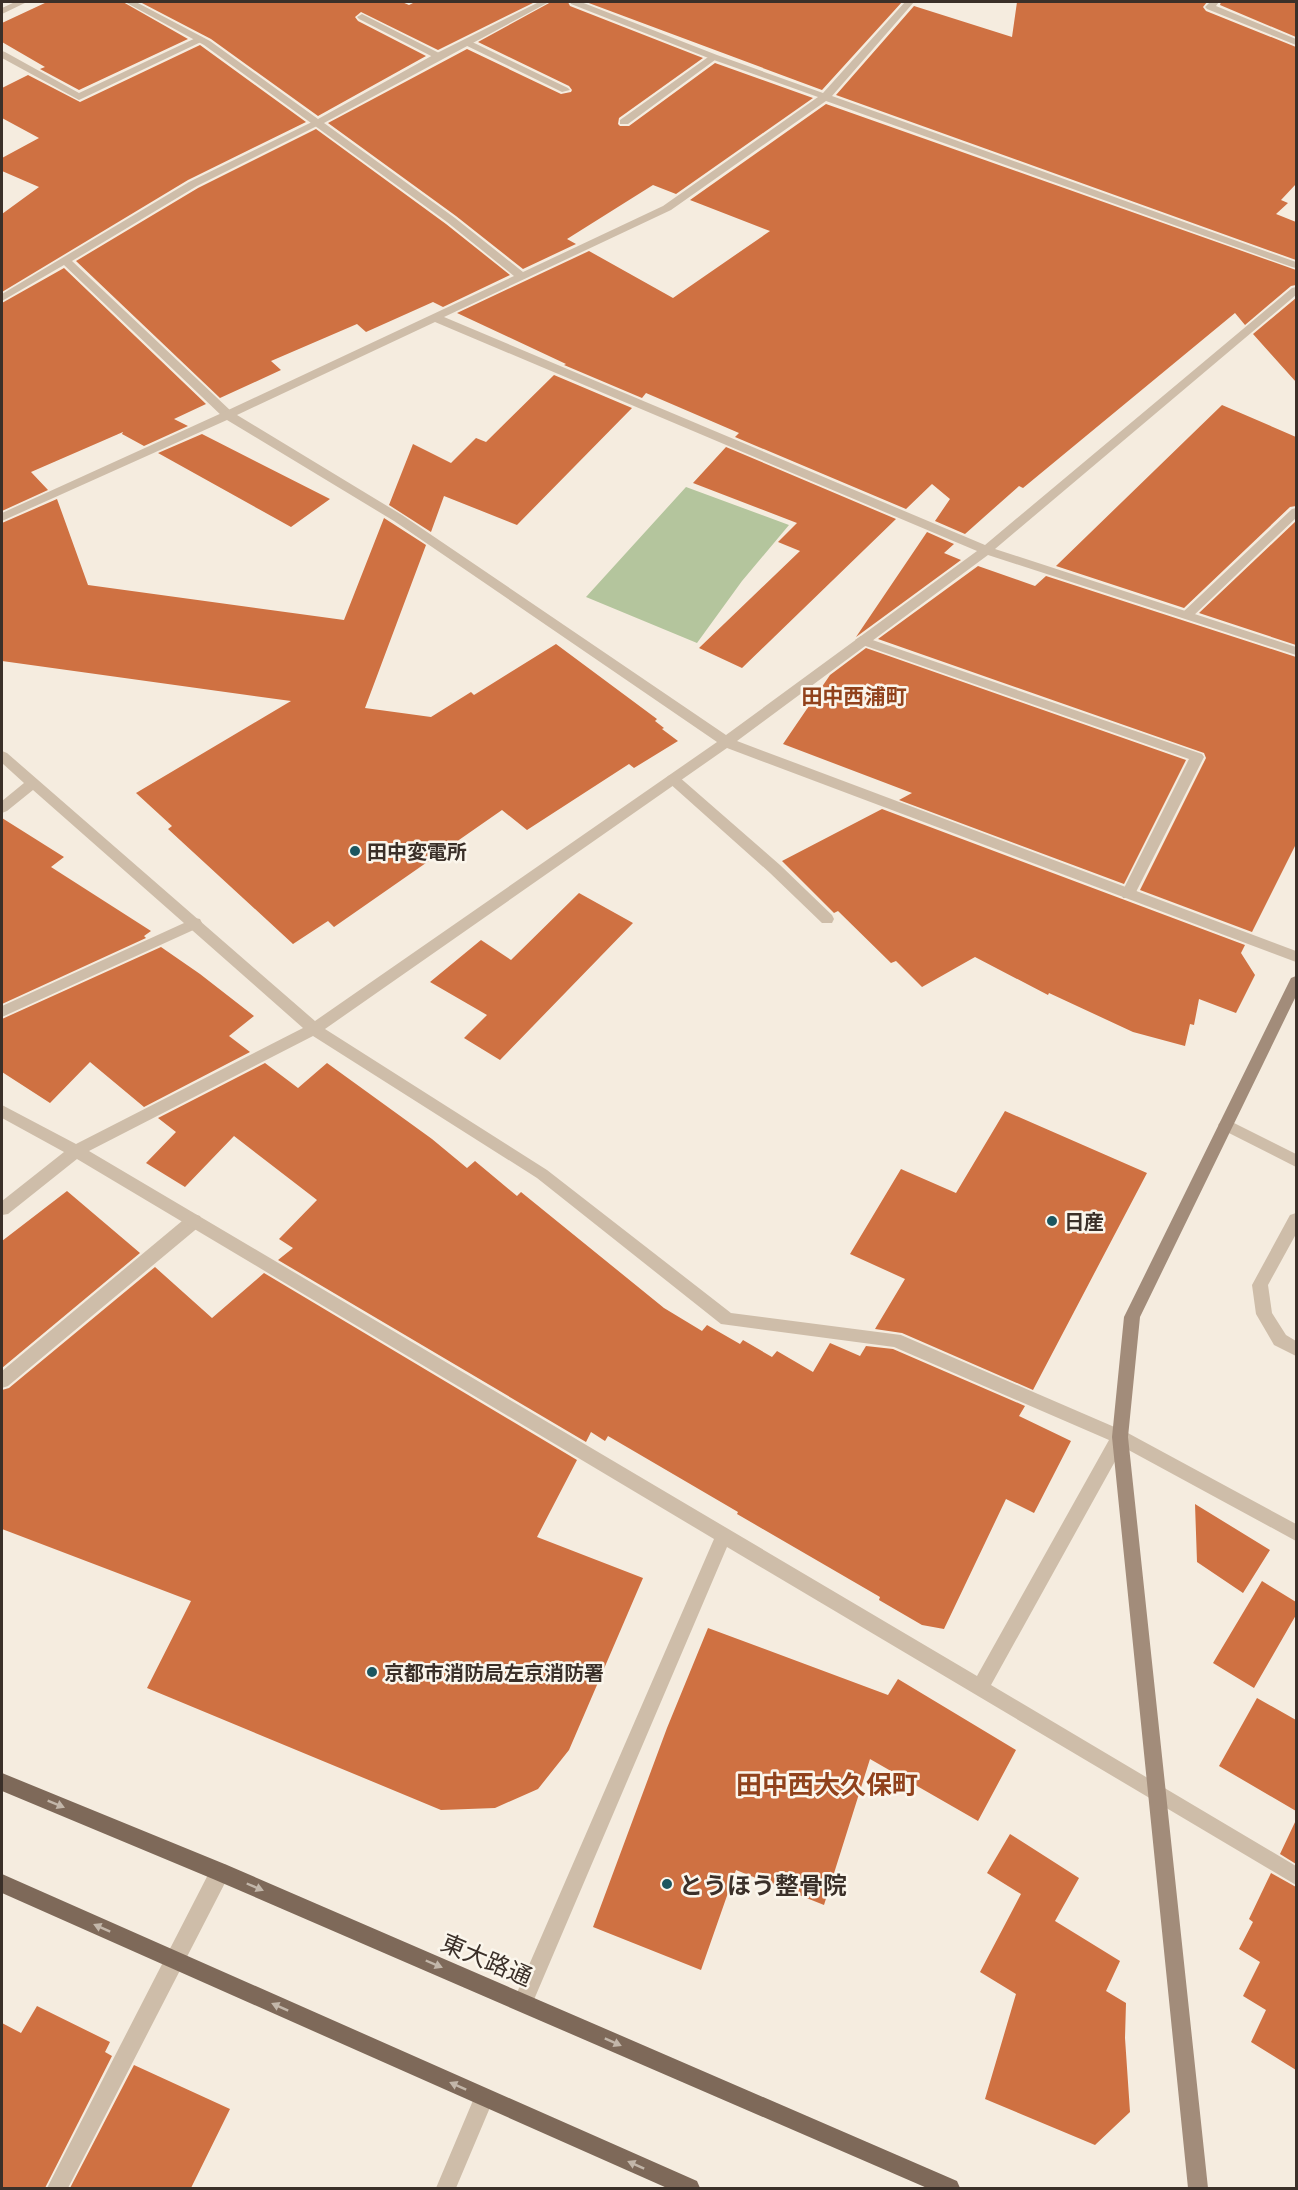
<svg xmlns="http://www.w3.org/2000/svg" width="1298" height="2190" viewBox="0 0 1298 2190" font-family="Lato,'Noto Sans JP',sans-serif">
<style>
.green{fill:#b4c59d}
.building{fill:#cf7142}
.lines{fill:none;stroke-linecap:round;stroke-linejoin:round}
.lane{fill:#cebda9;fill-rule:evenodd}
.street{fill:#cebda9;fill-rule:evenodd}
.secondary{fill:#a28c7a;fill-rule:evenodd}
.primary{fill:#7e6959;fill-rule:evenodd}
.oneway{fill:#c3b7aa}
.poi-dot{fill:#1b5660;stroke:#fbf6ec;stroke-width:2}
.labels{text-anchor:middle;dominant-baseline:central;stroke-width:5;stroke-linejoin:round;paint-order:stroke}
.poi-label{font-size:20px;font-weight:bold;fill:#3b3029;stroke:#fbf6ec;text-anchor:start}
.neighbourhood-label{font-size:21px;font-weight:bold;fill:#91421c;stroke:#fbf6ec}
.near-poi-label{font-size:24px;font-weight:bold;fill:#3b3029;stroke:#fbf6ec;text-anchor:start}
.near-street-label{font-size:24px;fill:#3b3029;stroke:#fbf6ec}
.near-neighbourhood-label{font-size:26px;font-weight:bold;fill:#91421c;stroke:#fbf6ec}
</style>
<rect width="100%" height="100%" fill="#f5ecdf"/>
<path class="green" d="M686,487L789,525L742,581L697,643L586,597Z"/>
<path class="building" d="M47,2H123L188,39L79,90L40,69L45,67L2,42V23Z
M140,2H402L409,5L415,2H535L438,50L361,12L355,17L358,21L426,56L318,116L211,39Z
M551,2H568L570,6L703,58L619,118L618,124L620,126H629L715,63L813,98L676,194L653,185L567,239L576,244L523,269L456,216L328,123L467,49L561,94L571,92L572,90L569,86L478,42Z
M586,2H902L822,90Z
M1017,2H1207L1203,7L1206,11L1296,47V184L1281,200L1288,203L1276,214L1296,222V260L836,95L914,6L1012,37Z
M1221,2H1296V37L1220,5Z
M200,45L306,122L188,180L2,292V214L39,187L2,171V158L39,138L2,118V88L28,75L80,102Z
M826,104L1296,270V285L1291,286L1245,325L1235,313L1023,488L1019,486L965,534L935,521L950,499L932,484L906,509L735,437L739,433L646,393L642,398L564,365L566,364L457,313L589,251L673,298L770,231L690,200Z
M316,129L446,224L510,275L443,307L433,302L366,332L357,324L271,361L281,370L220,398L76,261L198,188Z
M64,268L206,404L174,419L188,426L144,446L122,434L123,432L31,472L48,490L2,511V303Z
M1296,298V382L1253,334Z
M554,375L632,408L517,525L444,496L431,532L389,505L413,444L451,463L476,438L486,442Z
M1222,405L1296,437V506L1290,507L1184,608L1056,566Z
M202,434L330,499L291,527L158,453Z
M726,447L896,519L742,668L699,648L800,551L778,542L797,523L693,483Z
M57,499L88,585L344,620L384,518L426,545L365,708L431,717L471,692L474,695L556,644L657,719L655,721L664,728L662,729L678,741L634,768L629,764L527,830L502,810L334,927L328,921L293,944L168,829L172,826L136,793L291,701L2,661V523Z
M1296,521V645L1199,613Z
M927,532L954,544L944,553L961,560L856,637Z
M978,566L1035,586L1046,576L1296,657V844L1252,932L1140,890L1206,758L1204,753L878,639Z
M866,648L1186,760L1124,884L899,800L912,793L783,744L830,675Z
M882,809L1245,945L1241,953L1255,975L1236,1013L1199,999L1194,1025L1190,1024L1185,1046L1133,1032L1049,993L1048,995L975,957L922,987L896,961L891,963L838,911L834,913L782,861Z
M2,818L64,857L51,867L151,931L144,936L146,938L2,1004Z
M579,893L633,923L500,1060L464,1038L487,1015L430,982L481,940L511,960Z
M161,947L200,974L254,1016L229,1036L250,1052L144,1107L90,1062L50,1103L2,1072V1019Z
M265,1063L298,1088L327,1063L432,1139L467,1168L475,1161L517,1196L521,1192L664,1308L702,1331L707,1325L740,1344L743,1340L772,1357L777,1351L813,1372L830,1343L860,1356L866,1346L893,1349L1025,1406L1019,1416L1071,1441L1034,1513L1006,1499L944,1629L922,1625L879,1600L880,1597L737,1514L738,1512L608,1436L605,1441L591,1432L586,1442L278,1260L293,1248L279,1239L317,1200L234,1136L185,1187L146,1163L176,1132L158,1118Z
M1005,1111L1147,1173L1033,1390L902,1333L875,1329L905,1279L850,1254L901,1169L956,1193Z
M67,1191L140,1253L2,1368V1241Z
M155,1267L212,1318L264,1273L577,1460L537,1537L643,1578L569,1750L538,1789L495,1808L441,1810L147,1688L191,1601L2,1529V1390L9,1388Z
M1195,1504L1270,1550L1243,1593L1197,1562Z
M1262,1581L1296,1602V1615L1254,1688L1213,1663Z
M708,1628L888,1695L898,1679L1016,1750L978,1821L870,1759L824,1905L736,1870L701,1970L593,1927L667,1728Z
M1257,1698L1296,1720V1811L1219,1766Z
M1296,1820V1864L1280,1854Z
M1010,1834L1079,1878L1055,1921L1120,1961L1106,1991L1126,2003L1125,2038L1130,2112L1095,2145L985,2099L1016,1994L980,1972L1021,1894L987,1873Z
M1271,1873L1296,1887V2070L1251,2042L1266,2010L1243,1996L1260,1962L1239,1949L1253,1922L1249,1919Z
M37,2006L110,2042L105,2052L112,2056L45,2188H2V2023L21,2033Z
M134,2065L230,2109L191,2188H70Z"/>
<g class="lines">
<path class="lane" d="M1210,2H1219L1216,6L1296,39V45L1207,9L1205,7Z
M362,14L441,54L443,56L435,58L359,19L357,17Z
M200,36L205,39L203,41L79,100L2,58V51L5,52L79,93Z
M466,39L568,88L570,90L562,92L463,44L461,42Z
M711,55L719,57L628,124H620V120Z
M312,122L321,124L197,186L72,261L232,412V418H224L64,265L2,301V294L189,182Z
M1296,508V518L1191,618H1183L1181,615L1183,612L1292,509Z
M861,636L1202,754L1204,757L1133,898H1123L1121,894L1189,759L857,643L855,640Z
M673,774L678,776L780,865L832,915L834,919L832,923H822L770,873L668,782L666,779L668,776Z
M195,918L200,919L202,923L200,927L2,1017V1006Z
M1226,1119L1296,1154V1167L1221,1129L1218,1125L1221,1121Z
M1296,1213V1234L1268,1285L1272,1313L1286,1335L1296,1341V1356L1274,1345L1256,1314L1252,1285L1290,1215Z
M194,1214L200,1216L202,1221L200,1226L8,1386L2,1388V1371L188,1216Z"/>
<path class="street" d="M15,2H27L2,14V8Z
M125,2H136L210,41L318,119L435,54L539,2H549L324,123L455,218L523,272L663,206L818,97L711,59L571,4L570,2H581L717,55L823,93L905,2H914L832,96L1296,262V268L1292,267L826,101L671,210L444,317L985,545L1292,288L1296,287V295L995,549L1296,647V655L988,555L737,741L1296,951V962L727,748L325,1029L547,1170L731,1313L901,1335L1126,1432L1296,1524V1541L1123,1447L991,1685L1296,1866V1885L727,1547L530,2009L523,2012L516,2009L513,2002L516,1995L714,1539L77,1159L8,1214L2,1215V1201L64,1152L2,1118V1105L76,1144L303,1028L33,790L7,811L2,813V801L24,783L2,763V751L7,753L315,1021L717,742L394,521L227,420L2,521V513L224,412L514,276L447,222L204,45ZM435,322L977,551L726,735L402,515L237,415ZM313,1036L537,1178L721,1324L894,1347L1109,1440L977,1676L89,1151Z
M220,1863L227,1865L229,1872L227,1879L68,2188H47L213,1865Z
M484,2088L491,2091L494,2098L456,2188H436L477,2091Z"/>
<path class="secondary" d="M1296,976V996L1140,1317L1128,1437L1208,2188H1188L1112,1437L1124,1317L1289,982L1291,978Z"/>
<path class="primary" d="M2,1773L227,1865L957,2181L960,2188H927L213,1879L2,1791Z
M2,1874L697,2181L700,2188H667L2,1893Z"/>
</g>
<defs><path id="oneway-solid" d="M-6-.8H1V-3.2L6.5 0L1 3.2V.8H-6Z" transform="scale(1.5)"/></defs>
<g class="oneway">
<use href="#oneway-solid" transform="translate(56 1804) rotate(22)"/>
<use href="#oneway-solid" transform="translate(255 1887) rotate(23)"/>
<use href="#oneway-solid" transform="translate(102 1928) rotate(-156)"/>
<use href="#oneway-solid" transform="translate(434 1964) rotate(23)"/>
<use href="#oneway-solid" transform="translate(280 2007) rotate(-156)"/>
<use href="#oneway-solid" transform="translate(613 2042) rotate(24)"/>
<use href="#oneway-solid" transform="translate(458 2086) rotate(-156)"/>
<use href="#oneway-solid" transform="translate(636 2165) rotate(-156)"/>
</g>
<g class="poi-dot">
<circle cx="355" cy="851" r="6"/>
<circle cx="1052" cy="1221" r="6"/>
<circle cx="372" cy="1672" r="6"/>
<circle cx="667" cy="1884" r="6"/>
</g>
<g class="labels">
<g class="poi-label">
<text x="367" y="851">田中変電所</text>
<text x="1064" y="1221">日産</text>
<text x="384" y="1672">京都市消防局左京消防署</text>
</g>
<g class="neighbourhood-label">
<text x="854" y="695">田中西浦町</text>
</g>
<g class="near-poi-label">
<text x="679" y="1884">とうほう整骨院</text>
</g>
<g class="near-street-label">
<text transform="translate(487 1959) rotate(23)">東大路通</text>
</g>
<g class="near-neighbourhood-label">
<text x="827" y="1784">田中西大久保町</text>
</g>
</g>
<rect width="1298" height="2190" fill="none" stroke="#3b3029" stroke-width="6"/>
</svg>
